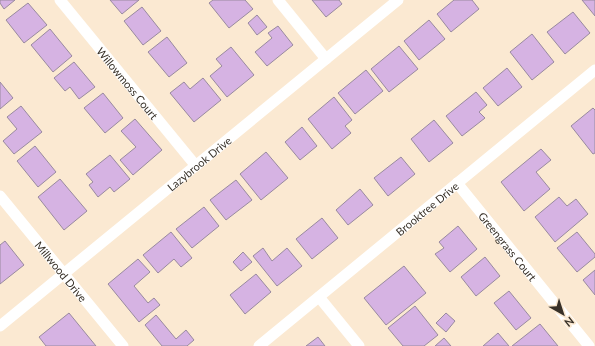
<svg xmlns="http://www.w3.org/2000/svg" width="595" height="346" viewBox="0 0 595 346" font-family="Lato,sans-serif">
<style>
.building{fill:#d6b3e3;stroke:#998a9f}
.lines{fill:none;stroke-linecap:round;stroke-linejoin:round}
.street{stroke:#fff;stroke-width:11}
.labels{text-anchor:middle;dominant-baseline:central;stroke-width:4;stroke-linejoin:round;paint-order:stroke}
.street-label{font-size:11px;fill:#383128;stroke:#fbe9d2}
</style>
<rect width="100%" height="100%" fill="#fbe9d2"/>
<path class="building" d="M0,0H15L4,9L0,3Z
M110,0H139L122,14Z
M213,0H245L253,9L229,28L209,3Z
M312,0H339L342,4L326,17Z
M454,0H472L479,9L451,32L437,14Z
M582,0H595V16Z
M28,3L47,25L24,43L6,20Z
M142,7L161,31L143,45L124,21Z
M573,12L590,33L565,54L547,32Z
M257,15L267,27L257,35L248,23Z
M429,20L445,39L419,60L404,41Z
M278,26L293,45L267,66L255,52L272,38L268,33Z
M50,29L72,56L53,72L31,45Z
M532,34L554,62L532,80L510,52Z
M167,37L187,63L169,77L148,52Z
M399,46L418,69L389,92L371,69Z
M231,47L254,75L227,97L210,76L222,66L216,59Z
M74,62L95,87L79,99L70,87L65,91L54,78Z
M507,68L522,87L498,106L483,88Z
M366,70L383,91L355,114L338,93Z
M203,78L221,100L194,122L170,93L184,82L190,89Z
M0,82L13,98L0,109Z
M476,92L487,105L479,112L485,118L462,136L446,116Z
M103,93L123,118L105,133L84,108Z
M334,97L352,120L345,126L351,133L332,149L308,119Z
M21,106L42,132L14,154L3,141L17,129L7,117Z
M593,108L595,110V153L593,154L571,126Z
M135,119L162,150L133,175L120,160L136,147L121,131Z
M434,120L453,143L429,162L411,139Z
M302,127L317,146L300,160L285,142Z
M35,146L56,172L38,187L17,161Z
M541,149L551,160L536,172L550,189L524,211L501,182Z
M266,152L288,178L261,200L240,174Z
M110,155L130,179L114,192L110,187L98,197L89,185L93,182L86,174Z
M401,157L415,174L388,196L374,178Z
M60,179L87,211L64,230L38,197Z
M236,180L252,200L226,220L210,200Z
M360,189L373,205L348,225L336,210Z
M559,197L567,206L576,199L588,214L555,242L535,217Z
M204,207L219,226L192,248L176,229Z
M322,218L338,238L312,259L296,239Z
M458,226L477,249L450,272L435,254L444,248L439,242Z
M171,232L192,258L181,267L174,259L158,273L143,255Z
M577,232L595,254V257L577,272L557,248Z
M5,241L24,265L0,284V245Z
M263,248L272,261L287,248L302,266L277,286L253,256Z
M243,252L252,262L241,271L233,262Z
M485,257L500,276L476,296L461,277Z
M138,259L150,272L134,286L148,303L154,298L160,305L139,322L108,284Z
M404,266L426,293L386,325L364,298Z
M595,270V295L583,280Z
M256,274L271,292L245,314L230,295Z
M509,291L531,318L516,330L494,303Z
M415,306L438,335L424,346H403L388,328Z
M69,313L96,346H46L39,337Z
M446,313L455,321L446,332L436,323Z
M156,315L176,339L186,330L194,340L187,346H162L145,325Z
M540,324L558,346H512Z
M498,333L509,346H483Z
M318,337L325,346H306Z
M444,338L451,346H435Z"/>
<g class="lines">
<g class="street">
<path id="s1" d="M60,0L196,166"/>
<path d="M278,0L326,59"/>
<path id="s2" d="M457,183L589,346"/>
<path id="s3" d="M0,196L123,346"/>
<path d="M319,297L359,346"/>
<path id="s4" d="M0,326L398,0"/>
<path id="s5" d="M259,346L595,70"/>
</g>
</g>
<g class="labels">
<g class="street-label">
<text stroke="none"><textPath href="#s1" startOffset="107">Willowmoss Court</textPath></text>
<text stroke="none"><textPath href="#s4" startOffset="257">Lazybrook Drive</textPath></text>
<text stroke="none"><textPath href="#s5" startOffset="217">Brooktree Drive</textPath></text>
<text stroke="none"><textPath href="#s2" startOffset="81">Greengrass Court</textPath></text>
<text stroke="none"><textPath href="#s3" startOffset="97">Millwood Drive</textPath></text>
</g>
</g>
<g transform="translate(563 314) rotate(141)" stroke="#fbe9d2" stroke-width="3" paint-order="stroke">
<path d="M0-3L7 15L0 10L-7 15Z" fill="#383128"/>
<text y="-6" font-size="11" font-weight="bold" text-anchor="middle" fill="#383128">N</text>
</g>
</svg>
